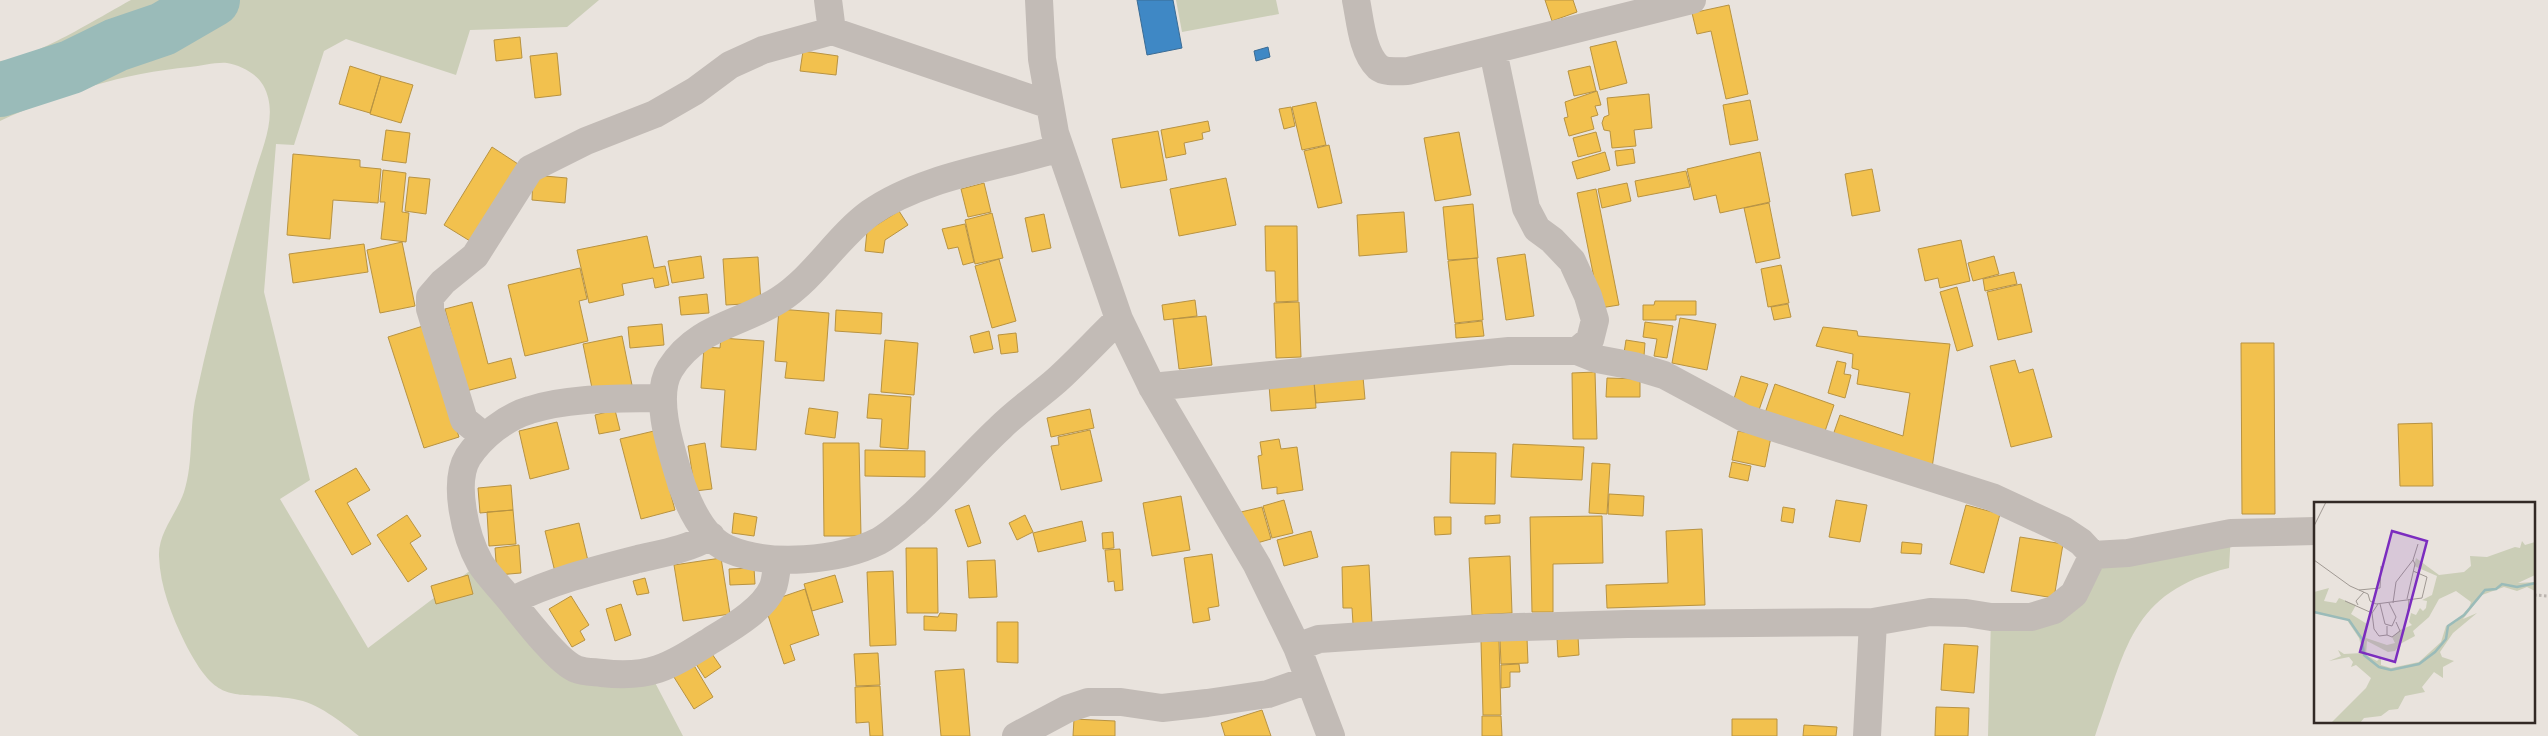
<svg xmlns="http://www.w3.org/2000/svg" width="2548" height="736" viewBox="0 0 2548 736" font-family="Barlow,sans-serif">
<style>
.green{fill:#cbceb7}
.homes{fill:#f2c14e;stroke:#b89342}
.schools{fill:#3f88c5;stroke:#3b6c95}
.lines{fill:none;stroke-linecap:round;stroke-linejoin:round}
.river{stroke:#9abbb9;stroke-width:54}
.path{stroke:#bbb4af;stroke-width:3;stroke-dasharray:2.5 2.5;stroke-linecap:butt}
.minor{stroke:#c2bbb6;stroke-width:28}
.inset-river{fill:none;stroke:#9abbb9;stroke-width:2.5}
.inset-road{fill:none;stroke:#a09993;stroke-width:1}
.view{fill:#7b2cbf;fill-opacity:0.15;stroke:#7b2cbf;stroke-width:2.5}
.inset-edge{fill:none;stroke:#322925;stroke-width:2.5}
</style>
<rect width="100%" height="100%" fill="#e9e3dd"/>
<path class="green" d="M131,0H599L567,27L470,30L456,75L346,39L324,51L294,145L276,144L264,292L310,480L280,499L368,648L480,563L574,669L650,673L683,736H359C340,721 318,703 294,699C233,689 220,711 185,643C172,616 160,587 159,556C158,533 177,513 184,492C194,461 189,427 196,396C212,321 233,247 255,173C263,145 279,113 263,85C257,74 240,65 227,63C216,62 201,66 190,67C124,73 60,93 0,121V61C32,60 101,16 131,0Z
M1176,0H1276L1279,14L1182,32Z
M2231,533L2229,568C2129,592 2126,651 2095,736H1988L1991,617L2054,610L2093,555Z"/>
<path class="homes" d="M1545,0H1573L1577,12L1552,21Z
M1729,5L1748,94L1726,99L1711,31L1697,34L1692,13Z
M520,37L522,58L496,61L494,40Z
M1616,41L1627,83L1600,90L1590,47Z
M803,51L838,56L836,75L800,71Z
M557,53L561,95L535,98L530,56Z
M350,66L381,76L370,113L339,104Z
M1590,66L1596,91L1574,96L1568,71Z
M381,76L413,85L401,123L370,114Z
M1597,91L1601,105L1595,106L1598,115L1591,117L1594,129L1569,136L1564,118L1568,117L1565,102Z
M1649,94L1652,128L1634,130L1636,146L1612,148L1610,131L1604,130L1602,123L1604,117L1609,115L1607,98Z
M1750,100L1758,140L1730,145L1723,105Z
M1316,102L1326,145L1302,150L1292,107Z
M1291,107L1295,126L1284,129L1279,109Z
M1208,121L1210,131L1202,133L1203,139L1184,143L1186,154L1166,158L1161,130Z
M386,130L410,133L406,163L382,160Z
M1158,131L1167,180L1121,188L1112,139Z
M1459,132L1471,195L1435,201L1424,138Z
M1596,132L1601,151L1578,157L1573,138Z
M1329,145L1342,203L1318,208L1304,151Z
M492,147L518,164L470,241L444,225Z
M1633,149L1635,163L1617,166L1615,151Z
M1605,152L1610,170L1577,179L1572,162Z
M1760,152L1770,202L1720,213L1716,195L1694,200L1687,169Z
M293,154L360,160V167L381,169L378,203L333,200L330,239L287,235Z
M1872,169L1880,211L1852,216L1845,174Z
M383,170L406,173L402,212L409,213L406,242L381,239L385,202H380Z
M1686,171L1690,187L1638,197L1635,181Z
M533,175L567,178L565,203L532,200Z
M409,177L430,179L426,214L405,211Z
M1226,178L1236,225L1179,236L1170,189Z
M984,183L991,212L968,217L961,189Z
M1627,183L1631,201L1602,208L1598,189Z
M1596,189L1619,305L1600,308L1577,193Z
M1769,203L1780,258L1756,263L1744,208Z
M1473,204L1478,258L1448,260L1443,207Z
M899,211L908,225L885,240L883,253L865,251L867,231Z
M1404,212L1407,252L1359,256L1357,215Z
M992,213L1003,258L975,264L965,220Z
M1044,214L1051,248L1032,252L1025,218Z
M965,224L974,262L963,265L958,247L948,249L942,229Z
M1265,226H1297L1298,301L1276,302L1275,271H1266Z
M647,236L654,268L665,266L669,285L655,288L653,278L622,284L624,295L589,303L577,250Z
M1961,240L1970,281L1940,288L1938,278L1925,281L1918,249Z
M402,242L415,306L380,313L367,250Z
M364,244L368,272L293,283L289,254Z
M1525,254L1534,316L1506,320L1497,258Z
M701,256L704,278L672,283L668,261Z
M1994,256L1999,274L1973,281L1968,263Z
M758,257L761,303L726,305L723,259Z
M1477,258L1483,320L1455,323L1448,261Z
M999,259L1016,321L992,328L975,266Z
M1781,265L1789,303L1768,307L1761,269Z
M580,268L587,299L579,301L588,341L525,356L508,285Z
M2014,272L2017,284L1985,291L1983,279Z
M2021,284L2032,332L1998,340L1987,292Z
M1957,287L1973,346L1957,351L1940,292Z
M707,294L709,313L681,315L679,297Z
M1195,300L1197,316L1164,320L1162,305Z
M1655,301H1696V315H1676V320H1643V305H1654Z
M472,302L488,364L511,358L516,378L466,391L445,309Z
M1299,302L1301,357L1276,358L1274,303Z
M1788,304L1791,317L1774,320L1771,307Z
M779,309L829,313L824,381L785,378L787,362L775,361Z
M836,310L882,313L881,334L835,331Z
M1206,316L1212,365L1179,369L1173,319Z
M1680,318L1716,324L1707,370L1672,363Z
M1482,321L1484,336L1456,338L1455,324Z
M1645,322L1673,326L1667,358L1654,356L1657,339L1643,337Z
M662,324L664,345L630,348L628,327Z
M423,326L459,437L424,448L388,337Z
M1823,327L1857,331L1858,336L1950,344L1932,468L1832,438L1840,415L1903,436L1910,393L1857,384L1859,370L1852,368L1853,354L1816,346Z
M989,331L993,349L974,353L970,336Z
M1016,333L1018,352L1001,354L998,335Z
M622,336L632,385L593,393L583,344Z
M721,338L764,341L756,450L721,447L725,390L701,388L704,347L720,348Z
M885,340L918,343L914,395L881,392Z
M1626,340L1645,343L1644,356L1624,353Z
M2241,343H2274L2275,514H2242Z
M2015,360L2019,373L2033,369L2052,437L2011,447L1990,366Z
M1837,361L1846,363L1844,374L1851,375L1845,398L1828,393Z
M1595,372L1597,439H1573L1572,373Z
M1741,376L1768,384L1759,410L1733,402Z
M1363,377L1365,399L1316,403L1314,381Z
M1607,378L1640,379V397H1606Z
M1314,382L1316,408L1271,411L1269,385Z
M1775,384L1834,405L1823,437L1764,416Z
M869,394L911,397L908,449L880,447L882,419L867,418Z
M809,408L838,412L835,438L805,434Z
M1090,409L1094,428L1051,437L1047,418Z
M615,410L620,430L599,434L595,415Z
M557,422L569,469L530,479L519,431Z
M2432,423L2433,486H2400L2398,424Z
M1090,430L1102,481L1061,490L1051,446L1059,445L1058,437Z
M654,431L675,510L641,519L620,439Z
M1738,431L1771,437L1765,467L1732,460Z
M1279,439L1281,449L1297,447L1303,490L1277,494V487L1262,489L1258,456L1262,455L1260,442Z
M705,443L712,489L695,491L688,446Z
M823,443H859L861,536H824Z
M1513,444L1584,447L1582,480L1511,477Z
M865,450L925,451V477L865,476Z
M1451,452L1496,453L1495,504L1450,503Z
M1732,462L1751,466L1748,481L1729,477Z
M1592,463L1610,464L1607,514L1589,513Z
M356,468L370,490L347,503L371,544L352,555L315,491Z
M511,485L513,510L480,513L478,488Z
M1609,494L1644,496L1643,516L1608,514Z
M1181,496L1190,550L1152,556L1143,503Z
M1284,500L1293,533L1272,538L1263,506Z
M1836,500L1867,505L1860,542L1829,537Z
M969,505L981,543L968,547L955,510Z
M1966,505L2000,514L1984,573L1950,564Z
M1262,507L1271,539L1250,545L1241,512Z
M1783,507L1795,509L1793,523L1781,521Z
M513,510L516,544L489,546L487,512Z
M734,513L757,517L754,536L732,533Z
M407,515L421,536L410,543L427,569L408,582L377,535Z
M1025,515L1033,532L1017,540L1009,523Z
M1500,515V523L1485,524V516Z
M1602,516L1603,563L1553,564V612H1532L1530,517Z
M1434,517H1451V534L1435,535Z
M1082,521L1086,541L1038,552L1033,533Z
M579,523L589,565L555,572L545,531Z
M1702,529L1705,605L1607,608L1606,585L1668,583L1666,531Z
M1311,531L1318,557L1284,566L1277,540Z
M1113,532L1114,548L1103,549L1102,533Z
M2020,537L2063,544L2054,598L2011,591Z
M1902,542L1922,544L1921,554L1901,553Z
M519,545L521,573L497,575L495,548Z
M906,548H937L938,613H907Z
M1120,549L1123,590L1115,591L1114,581L1108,582L1105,550Z
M1212,554L1219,606L1208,608L1210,620L1193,623L1184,558Z
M1510,556L1512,613L1472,615L1469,558Z
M721,558L730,614L683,621L674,565Z
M995,560L997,597L969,598L967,561Z
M1369,565L1372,624H1353L1352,608H1343L1342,567Z
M754,568L755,584L730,585L729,569Z
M893,571L896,645L870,646L867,572Z
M468,575L473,594L436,604L431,586Z
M835,575L843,602L812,611L804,584Z
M645,578L649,593L637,595L633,581Z
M805,589L819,635L790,645L795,660L784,664L764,603Z
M571,596L589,625L580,631L585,640L572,647L549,609Z
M621,604L631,635L615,641L606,609Z
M940,613L957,614L956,631L924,630V616L938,617Z
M997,622H1018V663L997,662Z
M1578,636L1579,655L1558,657L1557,638Z
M1527,638L1528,663L1501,664L1500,639Z
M1481,641H1499L1501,715H1483Z
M1944,644L1978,646L1974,693L1941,690Z
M710,651L721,667L705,678L694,661Z
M878,653L880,685L856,686L854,654Z
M692,662L713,697L694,709L672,674Z
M1519,664L1520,672H1510V687L1501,688V665Z
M964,669L970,736H941L935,671Z
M880,686L883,736H870L869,722L856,723L855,687Z
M1936,707L1969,708L1968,736H1935Z
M1262,710L1271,736H1225L1221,723Z
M1482,716H1501L1502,736H1482Z
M1074,719L1115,721V736H1073Z
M1732,719H1777V736H1732Z
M1804,725L1837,727L1836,736H1803Z"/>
<path class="schools" d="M1137,0H1173L1182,48L1147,55Z
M1268,47L1270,57L1256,61L1254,51Z"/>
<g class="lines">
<path class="river" d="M0,90L71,67L116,45L163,29L213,0"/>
<path class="path" d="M2534,595L2548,596"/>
<path class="minor" d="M828,0L832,31
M1039,0L1042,59L1055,133L1119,319L1152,387L1257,565L1297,647L1331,736
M1356,0C1360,19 1362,52 1378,67C1385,73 1399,71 1408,71L1692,0
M1493,51L1526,208L1537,229L1552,240L1572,261L1588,296L1595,320L1590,340L1577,351
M1060,148C1000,167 922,176 870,213C836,238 815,277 779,300C739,325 697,326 670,369C652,398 673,455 682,486C690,508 704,539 728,549C770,567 839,561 879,541C892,534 904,522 915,513C945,486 971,455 1000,428C1018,410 1039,396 1057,380C1079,360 1098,339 1119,319
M1152,387L1509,351H1577L1597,359L1634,366L1664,375L1744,418L1992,497L2063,530L2081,542L2093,555L2128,553L2231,533L2316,531
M662,398C619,399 571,397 530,410C506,417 482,436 468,457C452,483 466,538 480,563C488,576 501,588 511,601C523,616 559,663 576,669C583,672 594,672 602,673C651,679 670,666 710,641C731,628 763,610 773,587C776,579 776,569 778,561
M485,437L464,420L430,309V297L443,282L475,256L530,169L586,141L655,114L695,91L730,65L763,50L832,31L1050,105
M511,601C551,581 595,570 638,559C664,553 688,549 711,536
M1297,647L1319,639L1485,628L1627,624L1873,622L1930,612L1966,613L1991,617H2031L2054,610L2074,594L2093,555
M1016,736L1067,709L1088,702H1121L1162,708L1207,703L1268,694L1308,680
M1867,736L1873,622"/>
</g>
<g transform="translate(2314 502)">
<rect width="221" height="221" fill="#e9e3dd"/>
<path d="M208,39L211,43L221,40V73L204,81L221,80V89L213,85L203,89L190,85L168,93L149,117L163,111L139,131L126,150L128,155L140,159L129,165V176L120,170L108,185L111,190L91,194L84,207L75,208L67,214L50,216L46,221H17L52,186L57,176L42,163L37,165L39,160L35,155L15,159L27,154L24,148L30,152L48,151V148L45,136L33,118L0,111V90L15,86L10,99L22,101L25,96L42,103L37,112L53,122L52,136L73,143L81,141L78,135L86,128L98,123L95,120L97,111L102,113L106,106L109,109L112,106L113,99L108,98L118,93L123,74L100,64L102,56L125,73L150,70L157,64L156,54L173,55L201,45L206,46ZM142,89L157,100L155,106L142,120L132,124L127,140L105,160L77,166L67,163V155L63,159L52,153L53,139L74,150L81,149L86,142L101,134L99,129L115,115L125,97Z" fill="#cbceb7" fill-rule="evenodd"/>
<path class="inset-river" d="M0,110L35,118L48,137L50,153L65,165L77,168L105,162L121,150L132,137L134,124L150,113L171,88L182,87L188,82L203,85L222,81"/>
<path class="inset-road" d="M0,24L12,0M0,58L36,84L54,92L56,99L62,102L108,96L113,75L99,69M45,88L66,86L67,64M93,97L101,62L99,58M31,99L58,111M79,101L82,80L99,58L104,42M64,102L58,111L60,127L65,134L73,133M66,102L71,122L78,124L82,115L75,101M44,103L42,99L50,90M94,112L95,97M73,124V133L78,135L86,129L82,120"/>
<path class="view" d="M78,29L113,39L81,160L46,150Z"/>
<rect width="221" height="221" class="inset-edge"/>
</g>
</svg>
